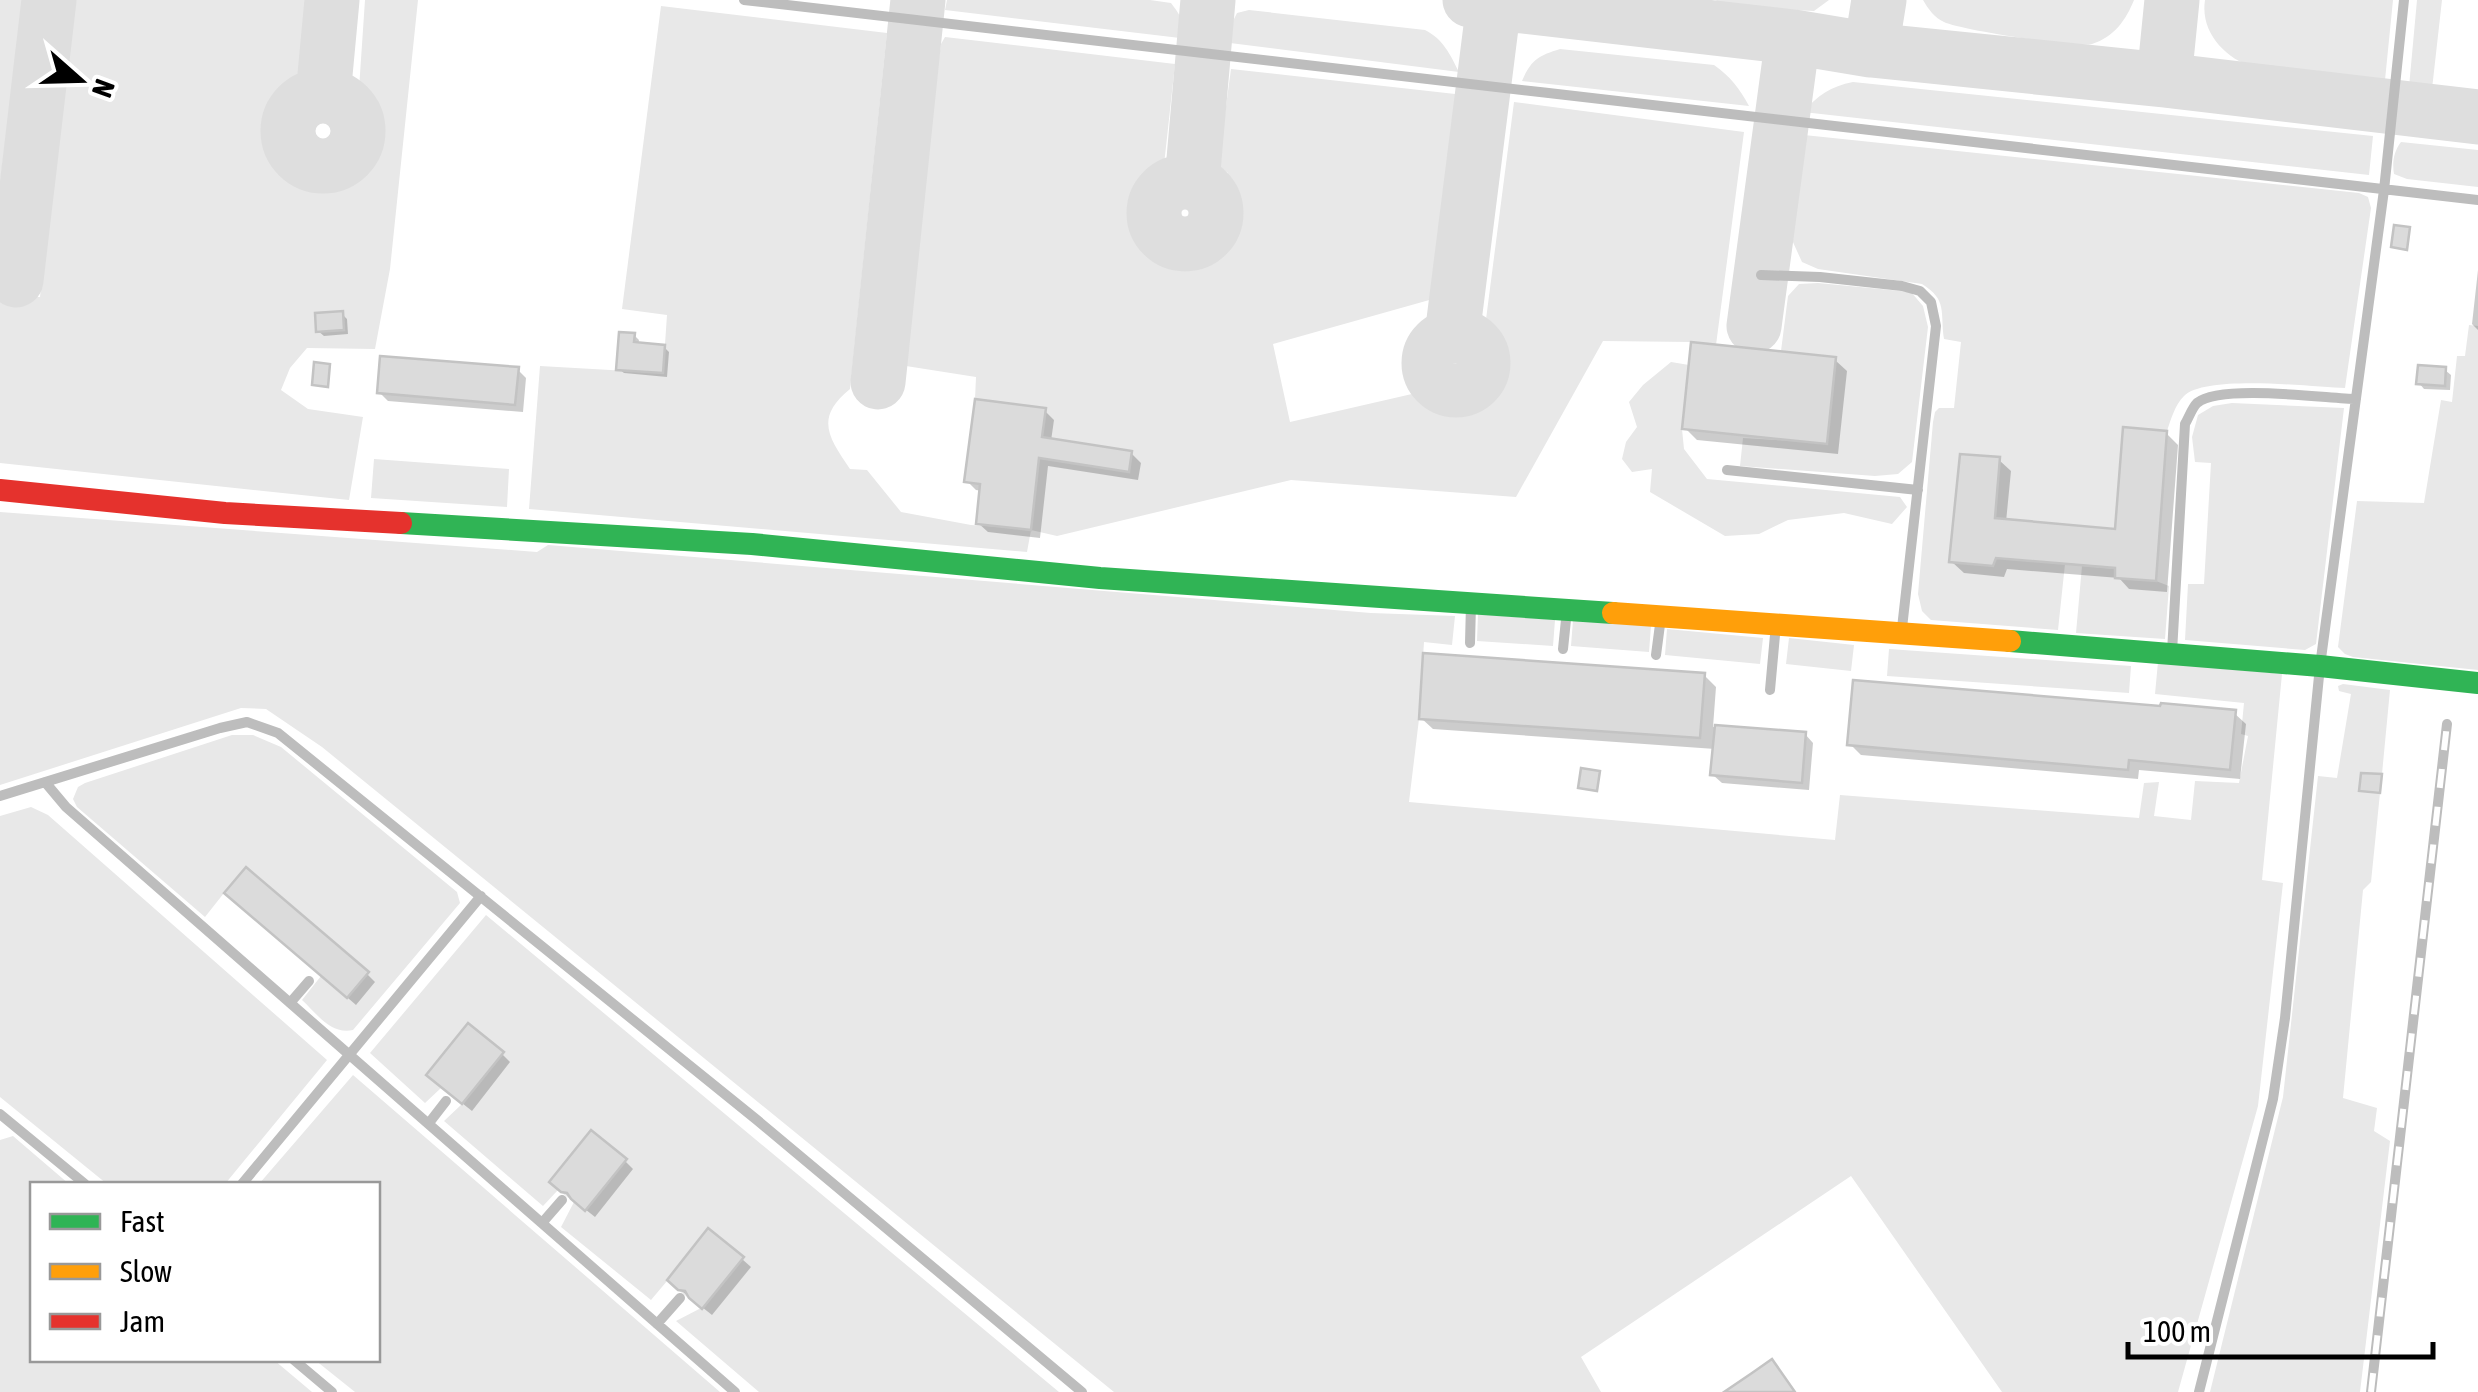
<svg xmlns="http://www.w3.org/2000/svg" width="2478" height="1392" viewBox="0 0 2478 1392" font-family="'Asap Condensed',sans-serif">
<style>
.green{fill:#e8e8e8}
.shadow{fill:#0003}
.lines{fill:none;stroke-linecap:round;stroke-linejoin:round}
.taxiway{stroke:#dedede;stroke-width:55}
.building{fill:#dbdbdb;stroke:#c3c3c3;stroke-width:2.5}
.lane{stroke:#bdbdbd;stroke-width:10}
.fast{stroke:#30b455;stroke-width:22}
.slow{stroke:#ff9f0a;stroke-width:22}
.jam{stroke:#e5322d;stroke-width:22}
.rail-casing{stroke:#bdbdbd;stroke-width:10}
.rail{stroke:#fff;stroke-width:6;stroke-dasharray:19;stroke-linecap:butt}
</style>
<rect width="100%" height="100%" fill="#fff"/>
<path class="green" d="M0,0H23L0,184Z
M71,0H310L304,75L281,100L271,129L273,150L284,169L304,181L325,185L341,183L359,174L376,144L374,114L359,89L365,0H418L390,269L375,349L307,348L290,368L281,390L308,409L363,417L349,500L0,463V295L40,297Z
M947,0H1150L1171,3C1180,15 1186,22 1180,38L945,10Z
M1715,0H1829L1814,11L1730,7Z
M1923,0H2134C2126,20 2114,37 2092,44C2078,48 1960,30 1944,22C1935,18 1928,9 1923,0Z
M2205,0H2393L2385,80L2253,67C2225,58 2200,32 2205,0Z
M2417,0H2442L2432,89L2409,87Z
M661,6L887,33L850,389C814,418 829,438 850,469L867,470L901,512L971,525L1031,529L1039,458L1128,472L1132,452L1042,437L1045,408L975,399L976,377L906,366L937,71L941,44L945,37L1175,64L1164,165L1146,182L1139,221L1150,238L1166,252L1165,261L1189,263L1191,256L1206,255L1220,243L1229,222L1232,201L1223,184L1228,173L1218,166L1231,69L1464,95L1440,297L1273,344L1290,422L1425,391C1433,397 1443,406 1454,406C1477,406 1503,380 1496,356C1494,349 1487,341 1484,335L1514,102L1744,132L1716,345L1691,342L1603,341L1516,497L1291,480L1057,536L1031,530L1027,552L529,509L540,366L663,373L667,315L622,309Z
M1249,10L1425,30C1443,39 1450,54 1459,72L1230,43V27L1237,13Z
M1560,49L1714,65C1730,76 1740,89 1749,106L1522,81C1531,60 1538,56 1560,49Z
M1853,82L2373,136L2369,175L1803,112C1817,96 1831,86 1853,82Z
M1804,135L2359,193L2368,197L2371,208L2345,388C2313,387 2206,374 2184,396C2175,405 2171,419 2167,431L2123,427L2115,529L1995,518L2000,457L1960,454L1950,562L1993,566L1996,558L2065,564L2058,630L1931,620L1922,611L1918,594L1933,422L1935,412L1939,408H1954L1961,342L1944,339C1940,313 1948,300 1922,284L1818,269L1802,262L1792,240L1797,151Z
M2401,142L2478,150V187L2407,179L2394,174C2392,162 2394,151 2401,142Z
M1818,283L1911,292L1923,306L1928,327L1912,462L1898,474L1875,476L1740,466L1743,438L1827,443L1836,357L1781,351L1788,296L1799,284Z
M2469,325L2478,326V670L2353,657L2345,654L2338,647L2357,501L2424,503L2441,400L2452,402L2457,356H2465Z
M1671,362L1689,365L1682,429L1684,449L1707,479L1900,497L1907,507L1892,524L1844,513L1788,520L1759,534L1725,536L1650,492L1652,469L1632,472L1622,459L1626,442L1637,427L1629,402L1643,385Z
M2232,403L2344,408L2316,644L2305,650L2185,640L2188,584H2204L2211,463L2195,462L2192,437L2198,415L2213,406Z
M374,459L509,469L507,507L371,498Z
M0,512L537,552L548,545L1371,613L1455,616L1452,645L1424,642L1419,719L1409,802L1835,840L1840,795L2139,818L2144,783L2159,782L2154,816L2191,820L2195,781L2239,783L2248,736L2241,734L2244,703L2155,694L2158,662L2282,674L2262,880L2283,883L2258,1106L2178,1392H2002L1851,1176L1581,1357L1601,1392H1114L322,747L266,709L241,708L0,785Z
M2082,566L2115,569V578L2156,581L2169,586L2165,639L2076,633Z
M1478,614L1555,620L1553,646L1477,641Z
M1573,620L1651,626L1649,652L1571,646Z
M1667,629L1763,638L1760,664L1665,655Z
M1789,638L1854,645L1851,671L1786,664Z
M1889,649L2131,666L2129,693L1887,676Z
M2343,684L2390,690L2382,774L2361,773L2360,791L2380,793L2371,882L2363,890L2343,1098L2377,1108L2374,1131L2390,1141L2360,1392H2210L2283,1097L2318,776L2337,778L2351,694L2339,691L2338,686Z
M232,735H253L281,747L457,892L460,903L353,1030C331,1035 317,1014 302,1000L321,976L347,998L368,972L224,893L205,917L77,807L73,799L78,787L85,783Z
M31,807L48,815L327,1060L225,1184H107L0,1097V816Z
M486,915L1059,1392H759L676,1321L701,1308L667,1281L651,1300L561,1227L574,1202L558,1190L543,1206L444,1121L462,1104L441,1088L425,1103L370,1053Z
M353,1075L720,1392H355L315,1360H378V1184H259Z
M13,1136L69,1184H32V1360H274L312,1392H0V1140Z"/>
<path class="shadow" d="M2478,270V330L2472,324Z
M342,314L347,319L348,334L324,336L318,331Z
M634,335L639,340L638,345L664,347L669,352L667,377L624,373L619,369Z
M1835,360L1847,371L1838,454L1697,440L1685,428Z
M518,370L526,378L523,412L388,401L379,392Z
M2445,370L2451,375L2450,390L2424,389L2419,383Z
M1044,410L1054,420L1051,441L1131,453L1141,463L1138,480L1048,466L1040,538L988,532L978,523L982,491L976,490L967,481Z
M2166,433L2178,445L2167,592L2129,589L2119,578L2007,569L2004,577L1964,573L1952,562L1999,460L2011,471L2006,522L2118,532Z
M1704,675L1716,687L1713,727L1805,734L1813,743L1809,790L1722,783L1713,775L1715,749L1433,729L1421,718Z
M2234,713L2246,724L2240,779L2139,770L2138,779L1861,755L1850,744Z
M236,901L367,974L375,982L356,1005Z
M502,1054L510,1062L472,1111L438,1084Z
M625,1161L633,1169L595,1217L561,1190Z
M742,1259L751,1267L712,1315L678,1288Z"/>
<g class="lines">
<path class="taxiway" d="M1470,0L1793,37L1871,50L2164,80L2478,117
M1871,50L1879,0
M2164,80L2172,0
M323,96L332,0
M288 131a35 35 0 1 1 70 0a35 35 0 1 1-70 0Z
M1154 213a31 31 0 1 1 62 0a31 31 0 1 1-62 0Z
M1192,182L1208,0
M16,280L49,0
M1754,326L1793,37
M1452,336L1494,3
M1429 363a27 27 0 1 1 54 0a27 27 0 1 1-54 0Z
M878,382L918,0"/>
</g>
<path class="building" d="M2394,225L2410,227L2407,250L2391,247Z
M343,311L344,330L316,332L315,313Z
M619,332L635,333L634,342L665,345L663,373L616,370Z
M1691,342L1836,357L1827,444L1682,429Z
M380,356L519,367L515,405L377,393Z
M314,362L330,364L328,387L312,385Z
M2418,365L2446,367L2445,386L2416,384Z
M975,399L1046,408L1042,437L1132,451L1129,472L1039,458L1031,530L976,524L980,484L964,482Z
M2123,427L2167,431L2156,581L2115,578V568L1996,558L1993,566L1949,562L1960,454L2000,457L1995,518L2115,529Z
M1423,653L1705,673L1700,738L1419,719Z
M1853,680L2160,706L2161,703L2236,710L2230,770L2129,760L2128,770L1847,745Z
M1715,725L1806,732L1802,783L1710,775Z
M1581,768L1600,771L1597,791L1578,788Z
M2361,773L2382,774L2380,793L2359,791Z
M246,867L369,972L347,998L224,893Z
M468,1023L504,1052L462,1104L426,1075Z
M591,1130L627,1159L585,1211L571,1199L567,1193L561,1192L549,1182Z
M708,1228L744,1257L702,1309L689,1298L685,1291L678,1290L667,1280Z
M1772,1359L1795,1392H1724L1752,1373Z"/>
<g class="lines">
<path class="lane" d="M744,0C1322,65 1900,136 2478,200
M1761,275L1820,277L1902,286L1920,291L1931,302L1936,326L1902,628
M1727,470L1918,490
M1470,643L1471,604
M1563,649L1567,610
M2172,652L2185,424C2189,417 2192,408 2197,403C2221,384 2323,398 2356,399
M1656,655L1661,617
M1770,690L1776,624
M45,782L66,807L735,1392
M0,796L220,728L247,722L278,733L757,1120L1082,1392
M290,1003L309,981
M0,1114L85,1184
M429,1123L446,1101
M242,1184L481,896
M542,1223L562,1200
M657,1324L680,1298
M294,1360L332,1392
M2199,1392L2273,1099L2285,1018L2320,666L2384,190L2404,0"/>
<path class="fast" d="M401,523L752,544L1100,578L1613,613
M2010,641L2320,666L2478,683"/>
<path class="slow" d="M1613,613L2010,641"/>
<path class="jam" d="M0,490L225,513L401,523"/>
<defs>
<path id="rail" d="M2371,1392L2447,724"/>
</defs>
<use href="#rail" class="rail-casing"/>
<use href="#rail" class="rail"/>
</g>
<rect x="30" y="1182" width="350" height="180" fill="#ffffff" stroke="#999999" stroke-width="2.5"/>
<rect x="50" y="1214" width="50" height="15" fill="#30b455" stroke="#999999" stroke-width="2.5"/>
<text x="120" y="1232" font-size="30" fill="#000000">Fast</text>
<rect x="50" y="1264" width="50" height="15" fill="#ff9f0a" stroke="#999999" stroke-width="2.5"/>
<text x="120" y="1282" font-size="30" fill="#000000">Slow</text>
<rect x="50" y="1314" width="50" height="15" fill="#e5322d" stroke="#999999" stroke-width="2.5"/>
<text x="120" y="1332" font-size="30" fill="#000000">Jam</text>
<g transform="translate(80 80) rotate(110)" stroke="#ffffff" stroke-width="8" paint-order="stroke">
<path d="M0-8L18 38L0 25L-18 38Z" fill="#000000"/>
<text y="-15" font-size="28" font-weight="bold" text-anchor="middle" fill="#000000">N</text>
</g>
<path d="M2128 1342v15h305v-15" fill="none" stroke="#000000" stroke-width="5"/>
<text x="2143" y="1342" font-size="30" fill="#000000" stroke="#ffffff" stroke-width="8" paint-order="stroke">100 m</text>
</svg>
